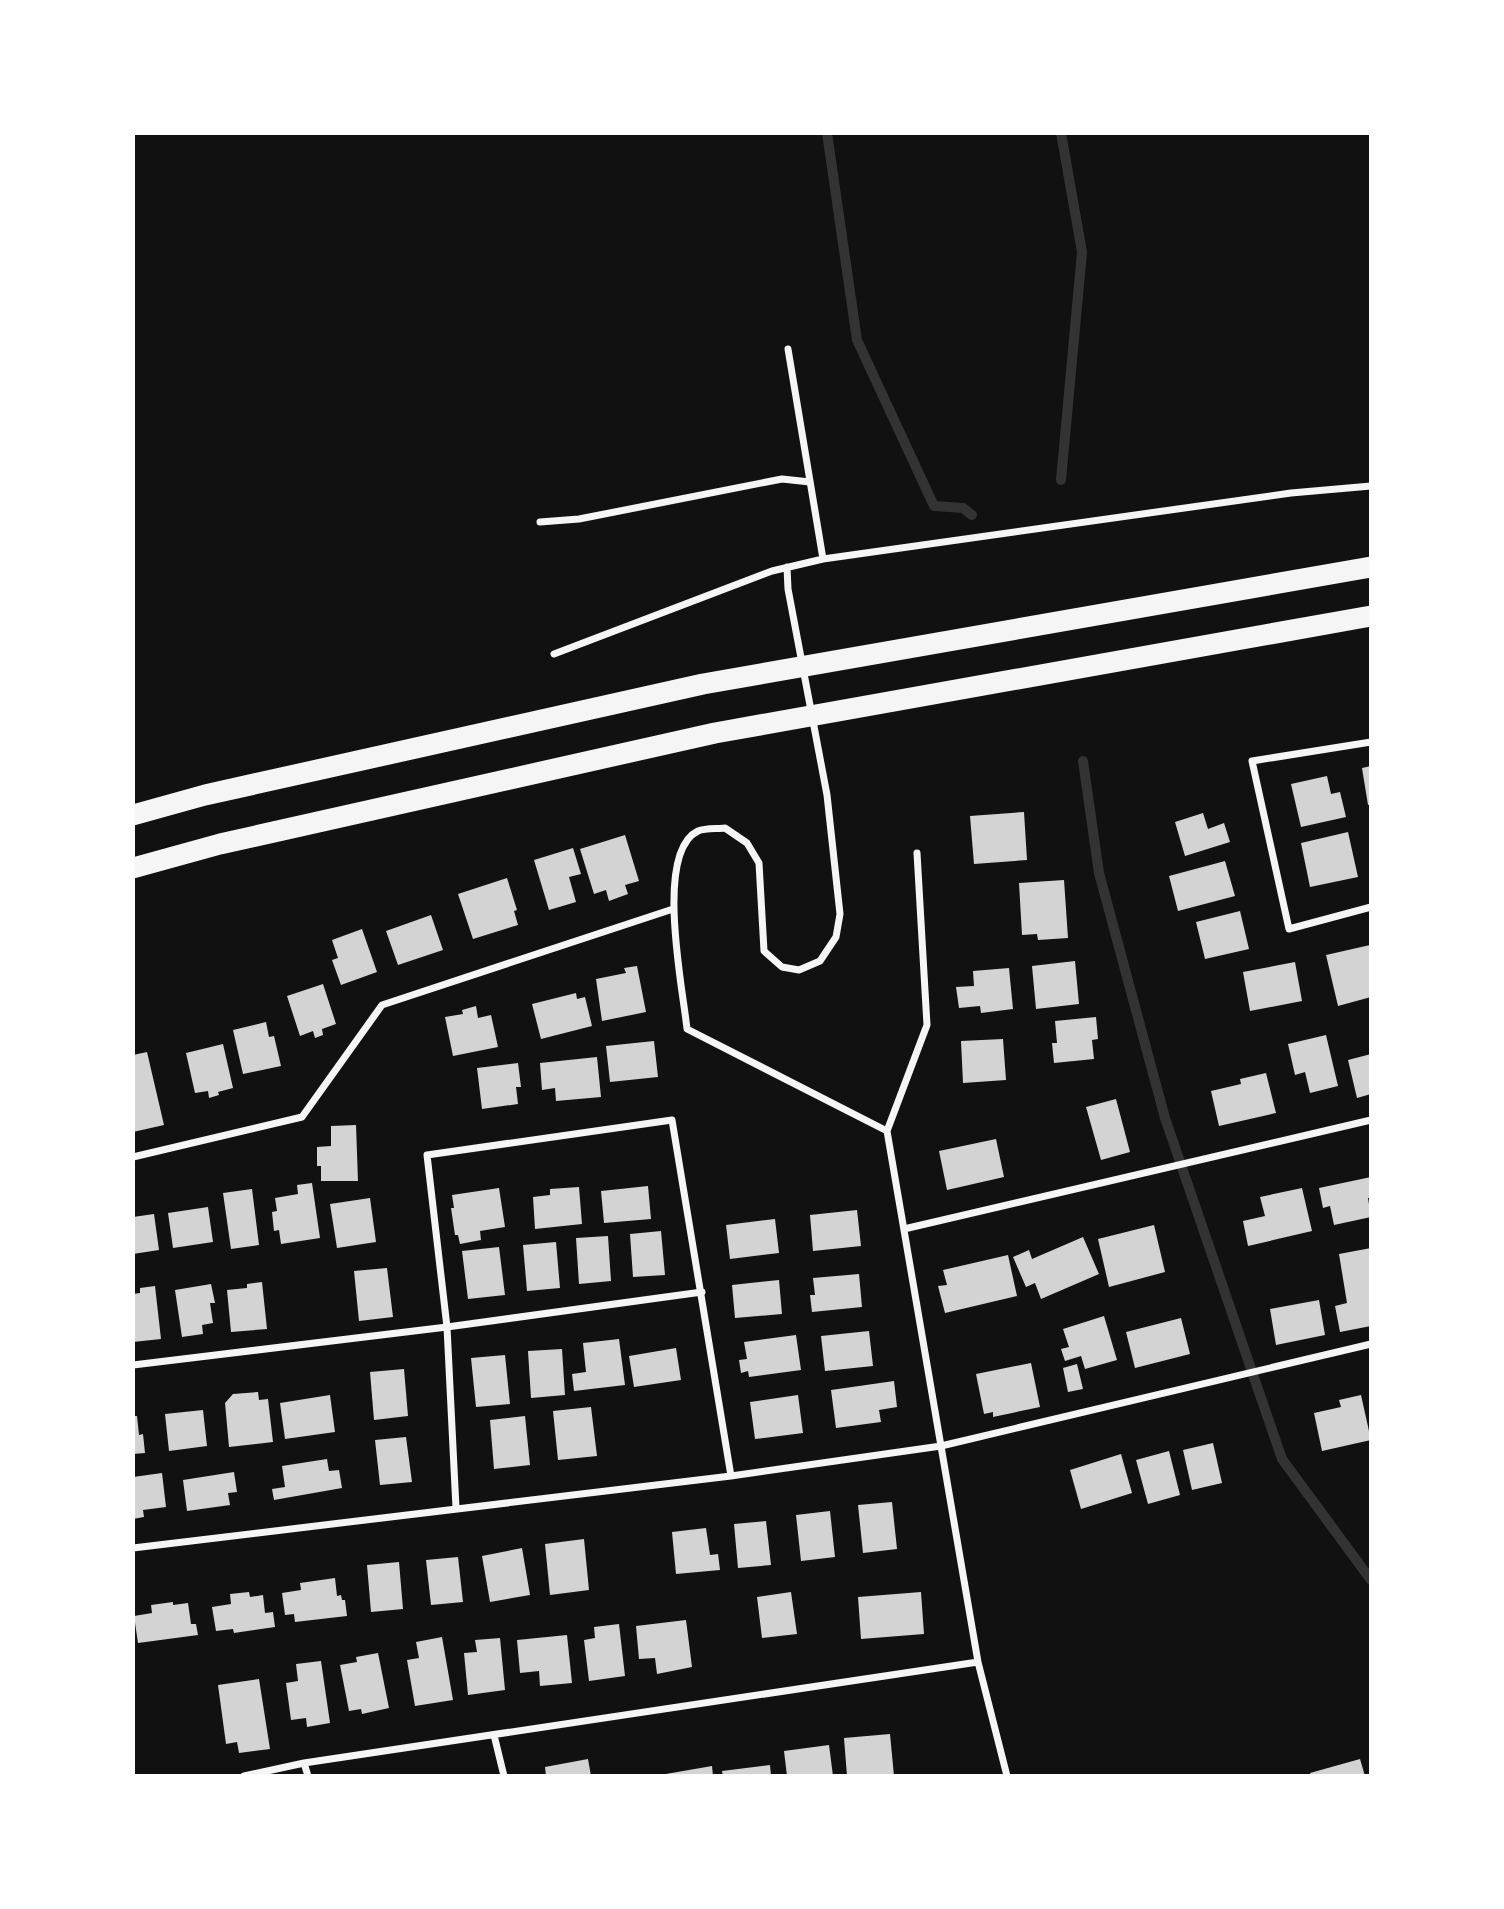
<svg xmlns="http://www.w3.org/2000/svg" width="1504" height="1909" viewBox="0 0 1504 1909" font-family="'DM Sans',sans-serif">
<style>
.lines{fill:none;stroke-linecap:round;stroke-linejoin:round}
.stream{stroke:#333;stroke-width:10}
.building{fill:#d3d3d3}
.minor{stroke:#f5f5f5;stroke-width:7}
.motorway{stroke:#f5f5f5;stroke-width:21}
</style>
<rect width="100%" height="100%" fill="#111"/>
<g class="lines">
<path class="stream" d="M827,133L857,340L934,506L963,508L972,515
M1061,133L1082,252L1061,480
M1083,761L1099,873L1165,1118L1282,1459L1371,1580"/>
</g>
<path class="building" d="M1371,766V805H1368L1362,768Z
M1327,776L1331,794L1340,792L1346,817L1301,827L1291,784Z
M1024,812L1027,860L974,864L970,816Z
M1203,813L1208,829L1224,823L1230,842L1185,856L1175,822Z
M1348,832L1358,877L1310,887L1301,843Z
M625,835L639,881L625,885L628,894L609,901L606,890L594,894L580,849Z
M573,848L581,874L569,877L576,902L549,910L534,860Z
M1225,861L1235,896L1178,911L1169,876Z
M507,878L517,910L514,911L518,925L473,939L458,894Z
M1064,880L1068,938L1038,940L1037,934L1022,935L1019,883Z
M1240,911L1249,949L1205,959L1196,922Z
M431,915L443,950L398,965L386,931Z
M362,929L377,972L341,985L332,960L338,958L332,940Z
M1370,945L1371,997L1338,1006L1326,955Z
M1075,961L1079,1004L1036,1009L1032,966Z
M1295,962L1302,1001L1250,1011L1243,972Z
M637,966L646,1012L602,1021L596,979L626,973L624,968Z
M1009,968L1013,1009L981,1013L980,1006L959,1008L956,987L974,986L973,971Z
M323,984L336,1024L322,1029L323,1035L315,1038L313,1031L300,1036L287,996Z
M576,993L577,999L585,997L592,1026L541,1039L532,1004Z
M476,1006L478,1018L491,1015L498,1047L453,1056L445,1017L463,1014L462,1010Z
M1096,1017L1098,1039L1092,1040L1094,1059L1054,1063L1052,1043H1057L1055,1021Z
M266,1022L269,1037L274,1036L281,1066L243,1074L233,1030Z
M1326,1035L1338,1086L1310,1093L1305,1072L1295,1075L1288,1044Z
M1003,1039L1006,1080L963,1083L961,1041Z
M654,1041L658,1077L610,1082L606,1046Z
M223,1044L233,1088L218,1092L219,1095L209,1098L208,1091L195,1093L186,1053Z
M147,1052L164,1125L133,1132V1055Z
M1371,1054V1094L1357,1098L1348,1060Z
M597,1057L601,1097L556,1101L555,1088L542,1090L540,1063Z
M518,1063L521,1087H516L518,1104L482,1109L477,1068Z
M1266,1073L1276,1113L1219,1126L1211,1091L1241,1084L1240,1079Z
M1116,1099L1130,1152L1101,1160L1086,1107Z
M356,1125L358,1181H321V1166H317V1147L331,1146V1126Z
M996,1139L1004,1177L947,1190L939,1151Z
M1371,1177V1198H1368L1371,1217L1334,1225L1330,1206L1323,1208L1319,1188Z
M312,1183L320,1238L281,1244L279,1230L274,1231L272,1212L277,1211L275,1198L298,1194L297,1185Z
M648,1186L651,1219L604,1223L601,1191Z
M579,1187L582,1224L535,1229L533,1197L550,1195V1189Z
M499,1188L505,1227L480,1231L481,1240L460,1244L458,1235H455L451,1208H454L452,1195Z
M1302,1188L1312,1231L1248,1246L1243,1221L1265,1216L1260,1197Z
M252,1189L259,1245L231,1249L223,1193Z
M370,1198L376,1242L337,1248L330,1204Z
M208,1207L213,1242L173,1248L168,1213Z
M857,1210L861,1246L813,1251L810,1215Z
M154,1214L159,1250L133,1254V1217Z
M775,1219L779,1253L730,1259L726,1225Z
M1154,1225L1165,1272L1109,1287L1098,1239Z
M661,1231L665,1275L633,1277L630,1234Z
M608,1236L611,1281L579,1284L576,1238Z
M1083,1237L1099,1274L1041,1299L1035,1283L1026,1287L1013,1257L1029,1250L1032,1259Z
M556,1242L560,1288L527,1291L523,1245Z
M499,1247L505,1295L468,1299L462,1251Z
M1371,1248V1326L1340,1332L1335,1306L1347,1303L1339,1254Z
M1008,1255L1017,1296L945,1313L938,1286L947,1285L943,1270Z
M387,1268L393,1317L359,1321L354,1271Z
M859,1274L862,1307L812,1312L810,1295H815L813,1278Z
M779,1280L782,1314L735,1318L732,1285Z
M262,1282L267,1329L231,1332L227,1290L247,1288V1284Z
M211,1284L215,1303H210L213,1323L202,1325L203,1334L182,1337L175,1290Z
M155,1286L161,1339L133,1342V1294L140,1293V1288Z
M1319,1300L1325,1335L1276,1345L1270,1309Z
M1104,1316L1117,1360L1085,1369L1081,1356L1065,1361L1061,1349L1069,1347L1063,1329Z
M1181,1318L1190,1354L1135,1368L1126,1332Z
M869,1331L873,1366L825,1371L821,1336Z
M796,1335L801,1370L749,1377L748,1371L741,1373L739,1360L747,1359L744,1342Z
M619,1339L625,1385L574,1391L572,1374L586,1372L583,1343Z
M676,1348L681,1380L634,1387L629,1356Z
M562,1349L565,1395L531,1398L528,1351Z
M505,1355L510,1404L476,1407L471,1358Z
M1031,1363L1040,1407L993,1417V1412L984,1414L976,1374Z
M1077,1364L1083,1389L1068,1392L1063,1368Z
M404,1369L408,1416L374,1420L370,1372Z
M894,1381L897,1407L879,1410L881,1422L836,1428L831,1390Z
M258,1392L259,1400L268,1399L273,1442L229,1447L225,1403L233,1394Z
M330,1395L335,1432L285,1439L280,1403Z
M798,1395L803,1433L755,1439L750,1402Z
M1361,1395L1371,1440L1322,1451L1314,1413L1341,1407L1339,1400Z
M591,1407L597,1456L558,1460L553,1411Z
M203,1410L207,1446L169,1451L165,1414Z
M133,1416H137L139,1435L143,1434L145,1453L133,1454Z
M525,1416L530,1465L494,1469L490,1420Z
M406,1437L412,1482L380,1485L375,1440Z
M1213,1443L1222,1483L1192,1490L1183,1450Z
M1169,1451L1180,1495L1148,1504L1136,1460Z
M1121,1454L1132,1493L1081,1509L1070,1470Z
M327,1459L329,1471L339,1470L342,1488L274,1500L272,1489L285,1487L282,1466Z
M234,1472L237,1492L228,1493L230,1505L187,1511L183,1480Z
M162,1473L166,1507L143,1510L144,1517L133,1519V1477Z
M892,1502L897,1549L863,1553L858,1505Z
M830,1511L835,1557L801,1561L796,1515Z
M766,1521L771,1565L738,1568L734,1524Z
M706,1528L710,1555L718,1554L720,1570L676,1574L672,1532Z
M584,1539L589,1590L550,1595L545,1544Z
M522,1548L530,1595L490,1602L482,1556Z
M458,1557L463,1602L431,1605L426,1560Z
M399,1562L403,1609L371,1612L367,1565Z
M335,1578L337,1596L341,1595L342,1600H345L347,1616L295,1622L294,1614L285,1615L282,1593L301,1590L300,1583Z
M249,1592L250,1597L263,1595L265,1613L273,1612L275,1627L234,1633L233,1629L216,1631L212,1607L231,1604L230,1594Z
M791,1592L797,1634L762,1638L757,1597Z
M921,1592L924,1634L861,1639L858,1597Z
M173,1602V1605L188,1603L191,1624H196L198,1635L138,1643L134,1616L152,1613L151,1605Z
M686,1620L692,1667L657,1674L655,1658L639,1659L636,1626Z
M619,1624L625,1676L589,1681L584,1640L595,1638L594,1627Z
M567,1635L572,1683L540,1686L539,1671L520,1673L517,1640Z
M442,1637L453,1700L415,1706L407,1660L419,1658L416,1642Z
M500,1638L505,1690L468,1695L464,1653L477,1652L475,1640Z
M378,1653L389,1708L362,1714L361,1709L349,1711L340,1665L357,1662L356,1657Z
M321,1661L330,1723L307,1727L306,1718L291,1720L286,1683L298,1681L296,1664Z
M259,1679L270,1749L239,1753L237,1742L226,1744L218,1685Z
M890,1734L894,1776H847L844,1738Z
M829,1745L833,1776H787L784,1751Z
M588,1759L591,1776H546L545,1767Z
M1360,1759L1365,1776H1311L1310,1773Z
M770,1765L771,1776H723L722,1771Z
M712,1766L713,1776H660V1775Z"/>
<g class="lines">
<path class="minor" d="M788,349L823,559
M540,522L579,519L782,479L810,482
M787,567L788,589L827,795L840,914L836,937L820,961L799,970L782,967L764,951L759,863L747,843L725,828C717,829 705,828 698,831C654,852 683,989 687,1029L887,1131
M554,654L772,571L823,559L1291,493L1371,486
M1371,742L1252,761L1289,929L1371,907
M917,853L927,1025L887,1131L978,1662L1007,1776
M133,1157L302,1117L382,1005L673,909
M904,1229L1371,1120
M133,1365L447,1327L702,1292
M456,1508L447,1327L427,1155L672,1120L731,1476
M133,1548L731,1476L941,1446L1371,1344
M494,1735L504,1776
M304,1763L308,1776
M244,1776L304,1763L978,1662"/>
<path class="motorway" d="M133,815L205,795L703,684L1371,567
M133,868L220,844L715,733L1371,616"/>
</g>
<rect width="1504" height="1909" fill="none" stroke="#ffffff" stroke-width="270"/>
</svg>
